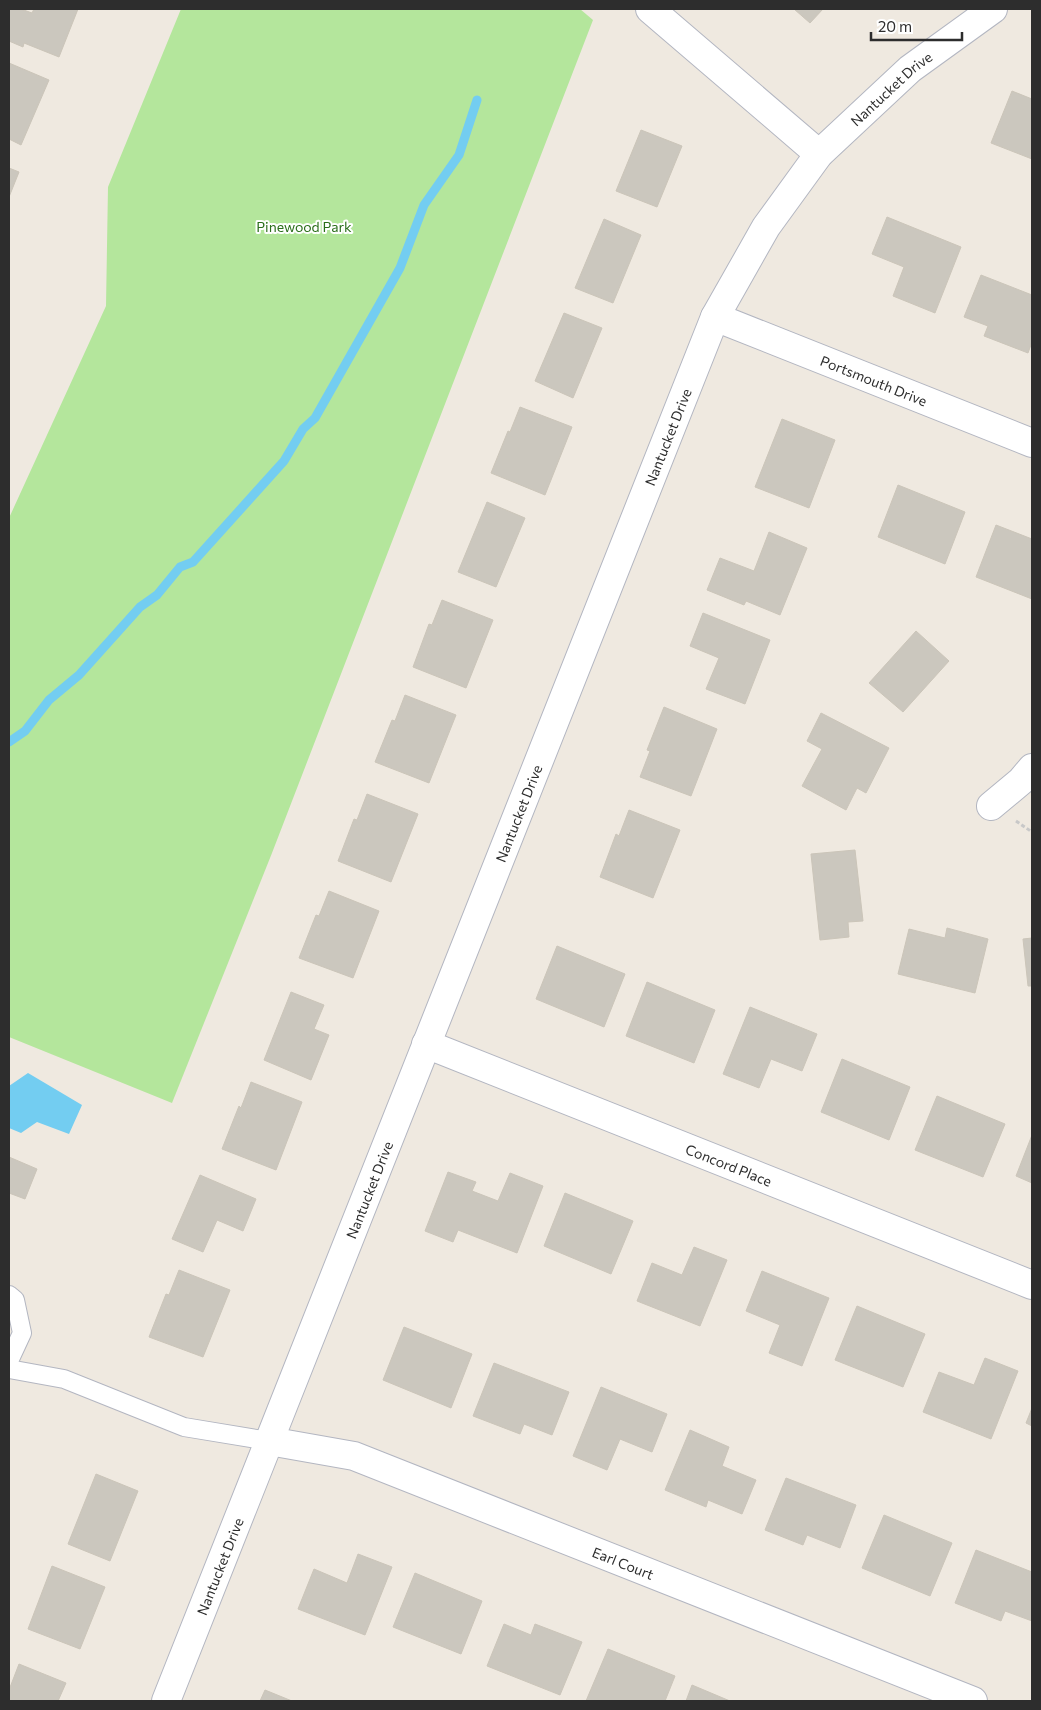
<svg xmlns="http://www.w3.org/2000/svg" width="1041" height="1710" viewBox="0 0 1041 1710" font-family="Commissioner,sans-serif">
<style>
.green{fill:#b4e69c}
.water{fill:#73cdf1}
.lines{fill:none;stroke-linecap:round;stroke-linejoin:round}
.stream{stroke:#73cdf1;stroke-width:9}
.building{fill:#cbc7be;stroke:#cbc5b9}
.lane-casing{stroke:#b3b6c1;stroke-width:20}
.street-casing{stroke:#b3b6c1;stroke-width:30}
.path{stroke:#c8c8c8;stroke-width:3;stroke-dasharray:4 2.5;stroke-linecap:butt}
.lane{stroke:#fff;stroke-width:18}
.street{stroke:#fff;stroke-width:28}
.labels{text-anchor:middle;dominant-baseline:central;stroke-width:4;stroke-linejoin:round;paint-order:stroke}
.street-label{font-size:14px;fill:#2d2d2d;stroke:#fff}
.park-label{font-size:14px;fill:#2a6e1a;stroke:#fff}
</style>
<rect width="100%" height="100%" fill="#efe9e0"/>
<path class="green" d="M181,9H580L593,20L272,853L172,1103L9,1037V518L106,306L108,187Z"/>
<path class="water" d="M28,1073L82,1105L69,1134L37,1122L21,1133L9,1128V1086Z"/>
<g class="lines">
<path class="stream" d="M9,742L25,731L49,700L79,675L140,607L157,595L180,567L193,562L284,461L303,429L315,418L400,268L424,205L459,155L477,100"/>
</g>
<path class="building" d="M9,9H21L32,13L34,9H78L59,57L24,43L23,47L9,41Z
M794,9H823L810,23Z
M9,63L49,80L21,145L9,139Z
M1012,91L1032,99V159L991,143Z
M641,130L682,146L657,207L616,191Z
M9,168L19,172L9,197Z
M887,217L961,247L935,313L893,296L904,267L872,254Z
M604,219L641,235L613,303L575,288Z
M981,275L1032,295V342L1028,353L984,336L988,326L964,317Z
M564,313L602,328L573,398L535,381Z
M520,407L572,427L545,495L491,473L508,431L510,432Z
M782,419L835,440L809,508L755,487Z
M898,485L965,512L945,564L878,537Z
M487,502L525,518L496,587L458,572Z
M996,525L1032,539V599L976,577Z
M769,532L807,548L780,615L746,601L744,605L707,590L720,558L754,571Z
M442,600L493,620L466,688L413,667L429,624L432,625Z
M703,613L770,640L745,704L706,689L719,658L690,646Z
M916,631L949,661L903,712L869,683Z
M405,695L456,715L429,783L375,762L392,720L395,721Z
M664,707L717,729L691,796L640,777L650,751L647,750Z
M821,713L889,748L866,793L857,788L846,810L802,786L822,749L807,741Z
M367,794L418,814L391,882L338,861L354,819L357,820Z
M629,810L680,830L653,898L600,877L616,834L619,836Z
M855,850L863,921L848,922L849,937L820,940L811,854Z
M329,891L379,911L353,978L299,958L316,915L319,916Z
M947,928L988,939L975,993L898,974L909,929L945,938Z
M1032,938V986H1028L1023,939Z
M557,946L625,974L604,1027L536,999Z
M647,982L715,1010L694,1063L626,1036Z
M291,992L324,1005L314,1029L329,1035L311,1080L264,1060Z
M750,1007L817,1034L802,1071L771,1059L759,1088L723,1074Z
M842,1059L910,1087L889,1140L821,1112Z
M251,1082L302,1102L276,1170L222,1149L239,1106L241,1108Z
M937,1096L1005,1124L983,1177L915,1150Z
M1032,1135V1183L1016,1176Z
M9,1157L37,1169L25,1199L9,1193Z
M448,1172L476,1182L472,1191L498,1201L510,1173L543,1186L517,1253L458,1230L453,1242L425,1231Z
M200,1175L256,1199L243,1231L217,1220L203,1252L172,1239Z
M565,1193L633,1221L611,1274L544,1246Z
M694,1247L727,1260L700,1326L637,1301L652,1263L682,1275Z
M179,1270L230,1290L203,1357L149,1337L166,1294L169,1295Z
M762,1271L829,1298L802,1366L769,1353L780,1325L746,1311Z
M857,1306L925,1334L903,1387L835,1360Z
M404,1327L472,1354L451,1408L383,1380Z
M985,1358L1018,1371L991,1439L923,1412L939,1372L974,1385Z
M494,1363L569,1392L552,1435L524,1424L520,1434L473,1416Z
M601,1387L667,1414L652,1452L620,1439L607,1470L573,1456Z
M1032,1408V1426L1026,1423Z
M690,1430L729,1447L722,1466L756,1480L742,1514L708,1500L706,1507L665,1490Z
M96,1474L138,1491L110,1561L68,1544Z
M786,1478L856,1505L840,1548L807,1535L803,1545L765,1530Z
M884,1515L952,1543L930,1596L862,1568Z
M976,1550L1032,1572V1621L1005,1611L1001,1621L955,1603Z
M358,1554L392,1567L365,1635L298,1609L314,1569L347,1583Z
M52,1566L105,1587L80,1649L28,1629Z
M415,1573L482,1601L461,1654L393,1627Z
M504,1624L531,1635L535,1624L582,1642L560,1695L487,1666Z
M608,1649L675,1676L665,1701H586Z
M19,1664L66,1683L58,1701H9V1690Z
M692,1685L730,1701H686Z
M265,1690L292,1701H260Z"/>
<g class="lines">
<defs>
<path id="lane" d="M9,1295L15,1300L22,1333L9,1361
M9,1369L64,1379L184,1427L269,1441"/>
<g id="street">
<path d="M650,9L819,154"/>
<path id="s1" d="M715,317L1032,443"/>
<path d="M991,806L1021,781L1032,768"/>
<path id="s2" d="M426,1044L1032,1285"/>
<path id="s3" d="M269,1441L354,1456L973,1701"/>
<path id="s4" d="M166,1701L715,317L766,227L819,154L910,69L993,9"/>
</g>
</defs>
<use href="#lane" class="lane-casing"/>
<use href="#street" class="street-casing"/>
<path class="path" d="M1016,821L1032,832"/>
<use href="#lane" class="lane"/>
<use href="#street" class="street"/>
</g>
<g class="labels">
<g class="street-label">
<text stroke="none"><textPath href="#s4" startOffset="1780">Nantucket Drive</textPath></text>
<text stroke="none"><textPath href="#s1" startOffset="171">Portsmouth Drive</textPath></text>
<text stroke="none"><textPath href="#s4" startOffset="1360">Nantucket Drive</textPath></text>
<text stroke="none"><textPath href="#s4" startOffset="955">Nantucket Drive</textPath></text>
<text stroke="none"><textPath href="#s2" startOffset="326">Concord Place</textPath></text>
<text stroke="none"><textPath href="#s4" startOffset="550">Nantucket Drive</textPath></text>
<text stroke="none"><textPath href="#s3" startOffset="376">Earl Court</textPath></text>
<text stroke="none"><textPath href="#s4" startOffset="145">Nantucket Drive</textPath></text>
</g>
<g class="park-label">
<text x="304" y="226">Pinewood Park</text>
</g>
</g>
<rect width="1041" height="1710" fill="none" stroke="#2d2d2d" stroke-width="20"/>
<path d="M871 32v8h91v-8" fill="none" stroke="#2d2d2d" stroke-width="2.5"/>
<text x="878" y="32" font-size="15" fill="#2d2d2d" stroke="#ffffff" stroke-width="4" paint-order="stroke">20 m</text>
</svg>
